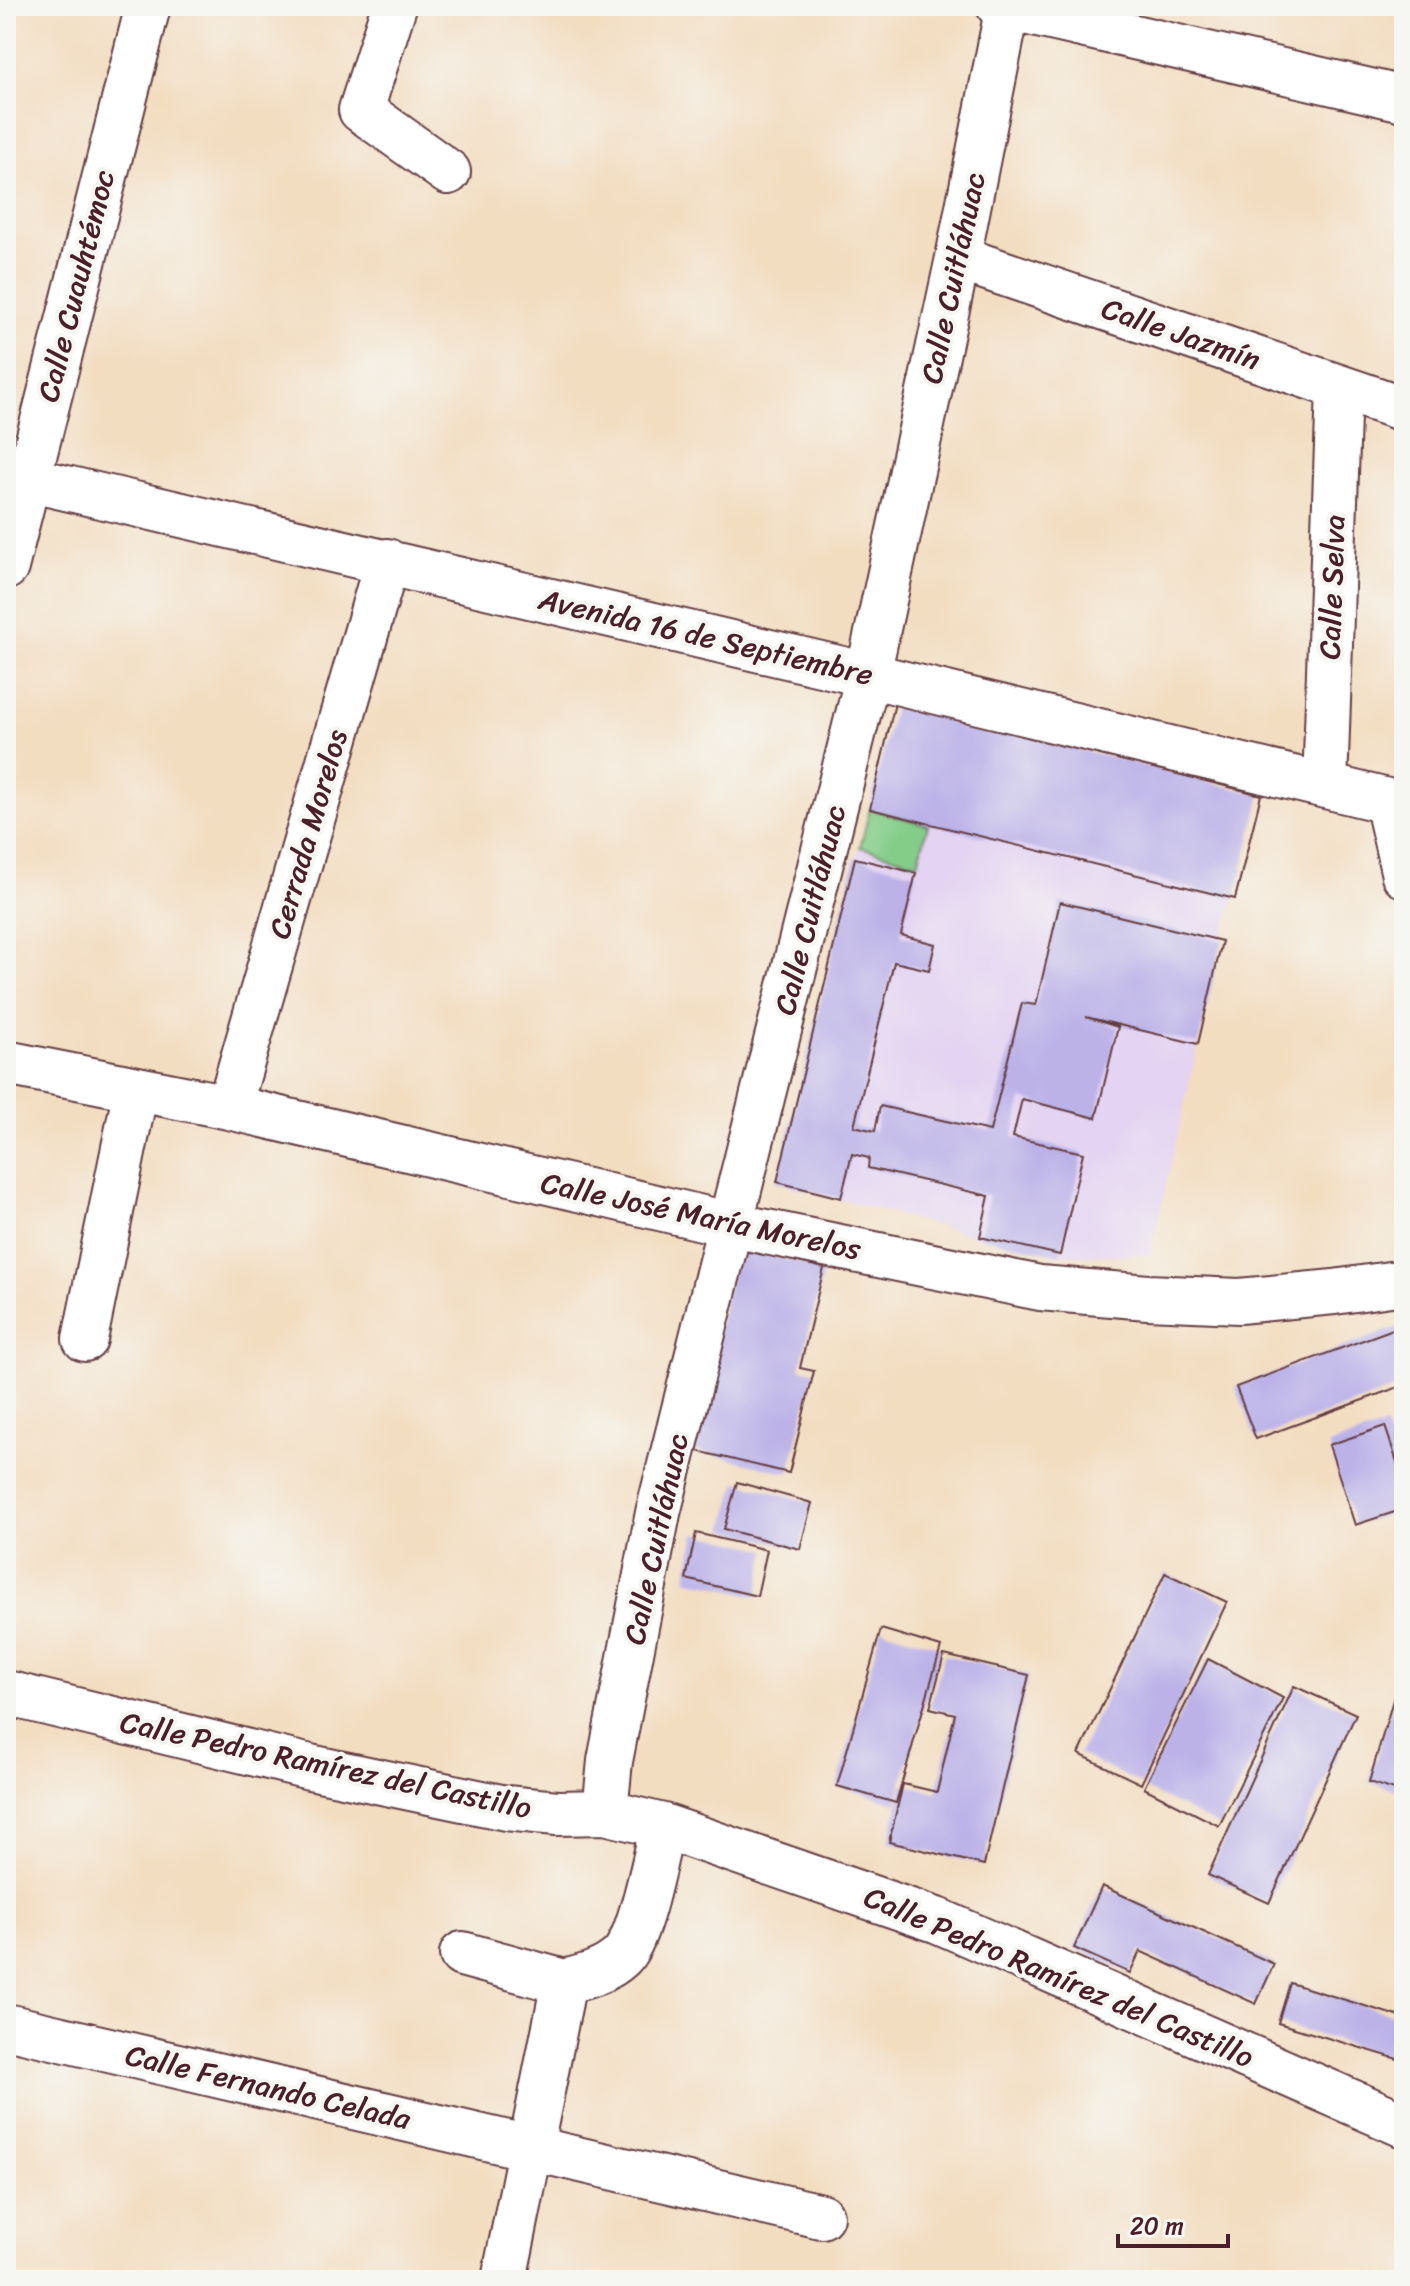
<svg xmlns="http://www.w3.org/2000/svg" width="1410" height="2286" viewBox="0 0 1410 2286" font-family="Sriracha,sans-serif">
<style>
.built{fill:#e4d3f2}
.green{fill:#84cd89;stroke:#67765a;stroke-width:2}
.building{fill:#bcb2e8}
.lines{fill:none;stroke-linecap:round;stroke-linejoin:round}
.minor-casing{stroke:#633c42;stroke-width:48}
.minor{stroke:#fff;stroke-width:44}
.labels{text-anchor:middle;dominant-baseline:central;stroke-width:8;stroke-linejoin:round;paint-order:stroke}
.street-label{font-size:30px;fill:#4a1f2b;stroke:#f6f6f2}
</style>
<rect width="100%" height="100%" fill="#f6f6f2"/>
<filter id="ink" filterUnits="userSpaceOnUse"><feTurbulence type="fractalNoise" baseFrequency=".0125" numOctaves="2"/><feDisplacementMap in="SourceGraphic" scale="16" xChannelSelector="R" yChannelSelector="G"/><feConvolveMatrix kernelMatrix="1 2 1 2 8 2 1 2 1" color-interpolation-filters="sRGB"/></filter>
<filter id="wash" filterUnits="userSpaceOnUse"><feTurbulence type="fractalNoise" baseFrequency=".006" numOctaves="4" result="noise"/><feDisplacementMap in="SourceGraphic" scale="32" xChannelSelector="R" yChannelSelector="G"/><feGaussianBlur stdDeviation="1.8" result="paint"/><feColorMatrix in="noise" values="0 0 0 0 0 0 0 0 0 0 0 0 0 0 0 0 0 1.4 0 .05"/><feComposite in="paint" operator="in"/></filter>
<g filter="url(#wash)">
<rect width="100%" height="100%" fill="#f3ddc1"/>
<path class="built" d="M895,703L1261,795L1222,941L1150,1255H1060L980,1237L777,1182Z"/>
<path class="green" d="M870,809L928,825L918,863L860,847Z"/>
<g id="blocks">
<path class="building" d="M895,703L1261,795L1235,899L870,809Z
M855,858L916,873L901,935L935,944L929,970L894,962L854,1126L875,1131L880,1106L990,1131L1022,1003L1036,1005L1060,902L1222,941L1198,1044L1086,1017L1118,1027L1096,1118L1022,1099L1013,1137L1083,1153L1060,1255L980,1237L989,1196L868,1168L869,1158L852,1154L841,1198L777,1182Z
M738,1248L824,1268L800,1368L814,1371L789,1473L689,1449Z
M1404,1325V1385L1256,1439L1236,1387Z
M1385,1426L1404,1483V1509L1355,1525L1329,1445Z
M737,1482L812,1503L800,1549L724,1529Z
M696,1533L767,1550L757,1596L686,1579Z
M1165,1573L1227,1602L1141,1784L1079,1754Z
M881,1629L941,1647L896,1803L837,1786Z
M944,1655L1029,1675L984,1865L889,1842L903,1784L937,1792L955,1714L930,1708Z
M1208,1659L1283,1698L1219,1826L1144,1788Z
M1400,1676L1404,1677V1793L1369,1782Z
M1294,1686L1356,1714L1269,1903L1208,1875Z
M1102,1886L1274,1964L1256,2004L1140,1951L1130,1973L1074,1948Z
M1290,1983L1404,2018V2061L1278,2023Z"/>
</g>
</g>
<g filter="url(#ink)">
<use href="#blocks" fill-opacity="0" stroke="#633c42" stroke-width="2"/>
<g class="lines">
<defs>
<path id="minor" d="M394,6L361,110L448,172
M999,6L1404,99
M958,258L1404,409
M6,474L868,675L1404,805
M6,567L148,6
M1325,786L1339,388
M1387,801L1404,875
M6,1063L229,1107L732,1225L1040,1288L1148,1297L1239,1301L1334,1292L1404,1282
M229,1107L387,561
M85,1339L136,1089
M6,1693L310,1767L506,1808L557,1813L605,1812L663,1826L939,1921L1404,2125
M605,1812L610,1761L658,1513L868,675L958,258L1008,6
M462,1954L564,1982
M6,2026L821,2216
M504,2280L564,1982C584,1977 605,1972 621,1957C641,1937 655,1856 663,1826"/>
</defs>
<use href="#minor" class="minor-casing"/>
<use href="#minor" class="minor"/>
</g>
</g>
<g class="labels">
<g class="street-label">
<text transform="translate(953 278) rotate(-78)">Calle Cuitláhuac</text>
<text transform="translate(76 286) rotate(-76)">Calle Cuauhtémoc</text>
<text transform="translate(1181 334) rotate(19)">Calle Jazmín</text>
<text transform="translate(1332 587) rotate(-88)">Calle Selva</text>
<text transform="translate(706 637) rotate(13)">Avenida 16 de Septiembre</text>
<text transform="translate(308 834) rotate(-74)">Cerrada Morelos</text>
<text transform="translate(810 910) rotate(-76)">Calle Cuitláhuac</text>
<text transform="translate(701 1216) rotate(12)">Calle José María Morelos</text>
<text transform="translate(656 1539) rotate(-78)">Calle Cuitláhuac</text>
<text transform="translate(326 1765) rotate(12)">Calle Pedro Ramírez del Castillo</text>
<text transform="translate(1059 1977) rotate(23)">Calle Pedro Ramírez del Castillo</text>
<text transform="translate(268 2087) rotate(13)">Calle Fernando Celada</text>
</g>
</g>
<rect width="1410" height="2286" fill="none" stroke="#f6f6f2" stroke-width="32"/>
<path d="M1118 2234v12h110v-12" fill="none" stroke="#4a1f2b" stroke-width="4"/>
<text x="1130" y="2234" font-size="24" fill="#4a1f2b" stroke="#f6f6f2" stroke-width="6" paint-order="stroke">20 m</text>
</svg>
